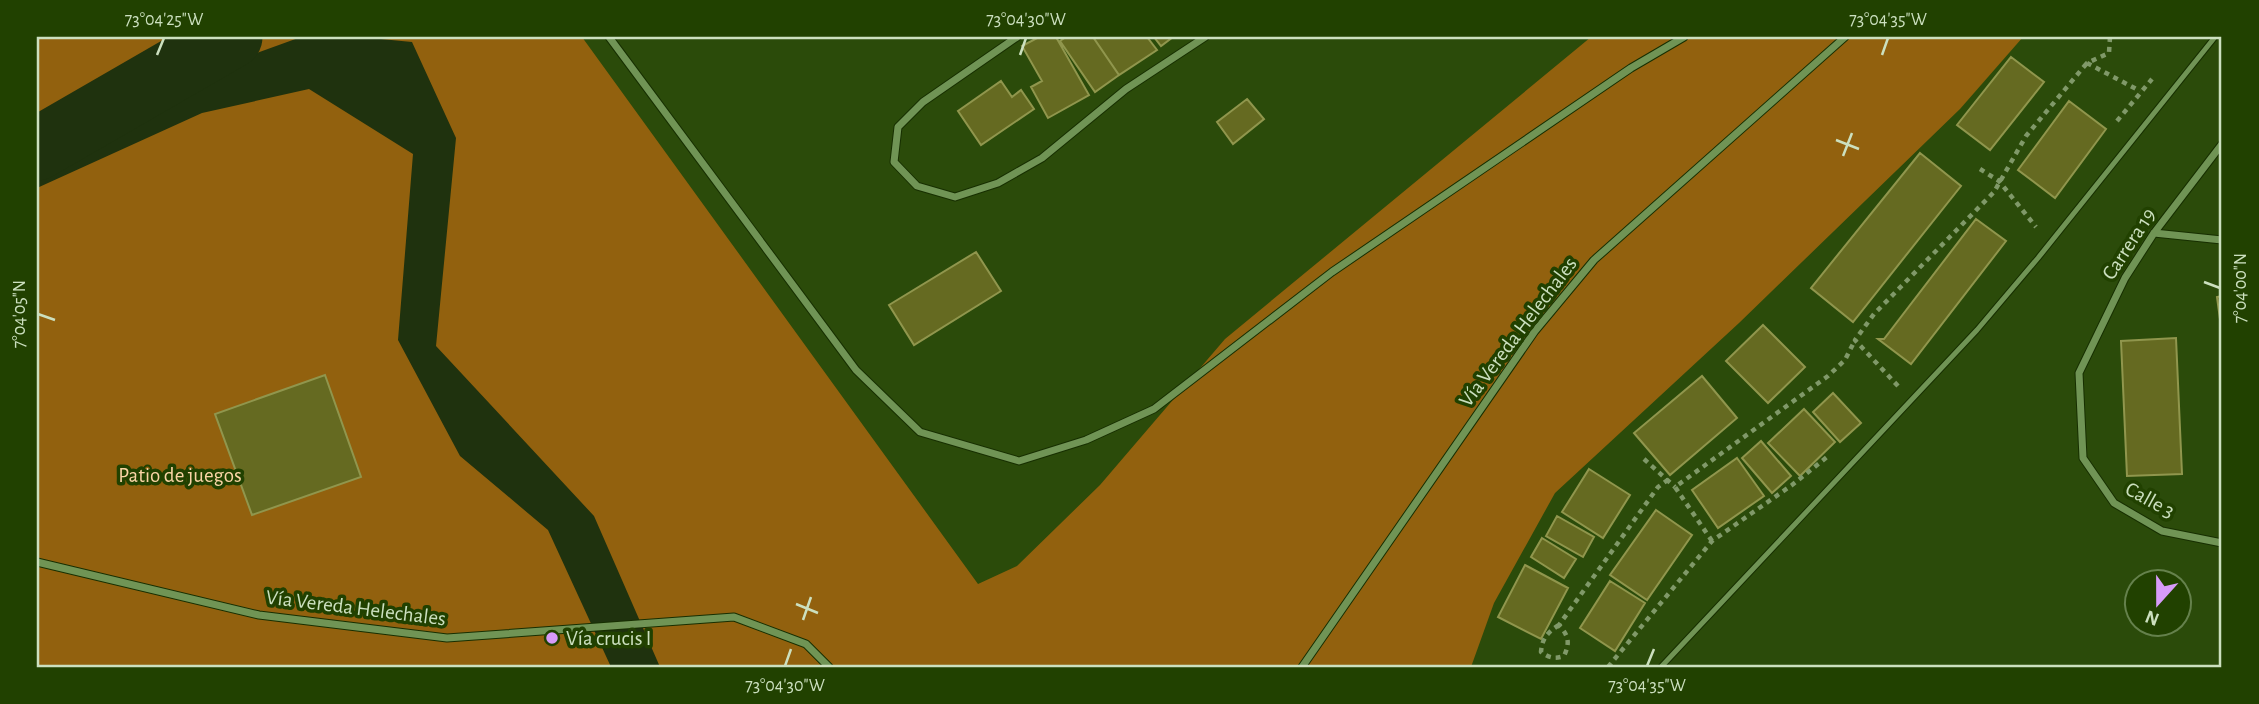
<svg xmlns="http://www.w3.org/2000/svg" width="2259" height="704" viewBox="0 0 2259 704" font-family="'Alegreya Sans',sans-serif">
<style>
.green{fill:#92610e}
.water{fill:#1f320e}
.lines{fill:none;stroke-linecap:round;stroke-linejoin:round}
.river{stroke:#1f320e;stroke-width:63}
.building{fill:#656a21;stroke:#90964d;stroke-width:2}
.lane-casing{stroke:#172f00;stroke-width:7}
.street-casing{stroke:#172f00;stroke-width:9}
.path{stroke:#809969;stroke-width:4.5;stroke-dasharray:5 5;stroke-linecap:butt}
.lane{stroke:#709455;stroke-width:5}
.street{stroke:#709455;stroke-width:7}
.ticks{fill:none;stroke:#cce0bf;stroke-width:2.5}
.poi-dot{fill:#d79bf9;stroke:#214100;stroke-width:2.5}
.labels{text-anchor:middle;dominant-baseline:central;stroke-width:7;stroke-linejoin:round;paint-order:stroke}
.street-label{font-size:21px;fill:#cce0bf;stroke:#214100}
.park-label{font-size:21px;fill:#fad4a5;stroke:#214100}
.poi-label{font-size:21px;fill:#cce0bf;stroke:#214100;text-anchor:start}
.neatline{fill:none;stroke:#cce0bf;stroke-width:2.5}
.ticks-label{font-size:18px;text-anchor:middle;fill:#cce0bf}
</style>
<rect width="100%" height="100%" fill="#2b4b0a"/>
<path class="green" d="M37,37H582L978,584L1017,566L1100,485L1225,339L1591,37H2023L1960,109L1739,323L1555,493L1494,603L1471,667H37Z"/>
<path class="water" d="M301,37H360L412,42L456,138L436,346L594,516L660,667H611L548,530L460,456L398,340L413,154L309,89L202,113L37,188V132Z"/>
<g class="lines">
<path class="river" d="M37,149L231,37"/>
</g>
<path class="building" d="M1039,37H1056L1089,95L1048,118L1031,87L1042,81L1022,46Z
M1066,37H1093L1119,75L1095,92L1060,41Z
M1093,37H1147L1157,50L1119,75Z
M1154,37H1173L1161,46Z
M2011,57L2044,82L1990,150L1957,125Z
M1001,81L1012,97L1021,90L1034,109L981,145L958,111Z
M1247,99L1264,119L1233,144L1217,122Z
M2069,101L2106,129L2055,198L2018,170Z
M1920,153L1961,186L1853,322L1811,288Z
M1976,219L2006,241L1911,364L1878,339H1884Z
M976,252L1001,291L914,345L889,305Z
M2222,296V334L2217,297Z
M1763,325L1805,367L1768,403L1726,361Z
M2176,338L2182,474L2127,476L2121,341Z
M325,375L361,477L252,515L215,414Z
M1702,376L1737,418L1670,475L1634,433Z
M1833,393L1861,423L1840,442L1813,412Z
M1804,409L1835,442L1800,476L1768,443Z
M1761,441L1791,476L1772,493L1742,458Z
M1737,458L1764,496L1718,528L1692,490Z
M1589,469L1630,495L1603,538L1562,512Z
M1656,510L1692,535L1647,600L1610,575Z
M1557,516L1594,537L1583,557L1546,536Z
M1542,538L1576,559L1564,578L1531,557Z
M1525,565L1568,588L1541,639L1498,617Z
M1610,581L1645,603L1615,651L1580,628Z"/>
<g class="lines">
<defs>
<path id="lane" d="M1661,667L1977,330L2038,258L2215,37"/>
<path id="street" d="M609,37L856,370L920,432L1019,461L1086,440L1154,409L1332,272L1631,68L1684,37
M1017,37L923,102L898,127L894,162L917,186L955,197L998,183L1042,158L1126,89L1205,37
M2222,144L2154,233L2125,278L2079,373L2083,458L2114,503L2162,531L2222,543
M2154,233L2222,240
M37,562L259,615L447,638L734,617L806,644L829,667
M1302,667L1535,331L1594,260L1845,37"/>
</defs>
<use href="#lane" class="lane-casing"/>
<use href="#street" class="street-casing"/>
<path class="path" d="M2110,37L2109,53L2087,63L2140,91
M2117,121L2152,79
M1980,169L1999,181L2036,227
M1898,386L1855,340L1874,314L1994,192L2026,136L2087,63
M1644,459L1675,487
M1712,541L1675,487L1828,376L1845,360L1855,340
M1559,625C1548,632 1542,638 1541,652C1549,658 1555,659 1564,656C1570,643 1569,636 1559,625L1658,487L1669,479
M1608,667L1712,541L1792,485L1827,457"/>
<use href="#lane" class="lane"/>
<use href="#street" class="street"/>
</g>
<path class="ticks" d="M157,55L164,38M1020,55L1026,38M1882,55L1888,38M1836,140L1859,149M1843,156L1852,133M2204,282L2220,288M38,314L55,320M796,604L818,613M803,620L811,597M785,666L791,649M1647,666L1654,649"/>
<circle class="poi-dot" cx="552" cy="638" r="7"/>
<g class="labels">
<g class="street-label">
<text transform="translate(2129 244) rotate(-57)">Carrera 19</text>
<text transform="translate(1518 332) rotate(-53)">Vía Vereda Helechales</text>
<text transform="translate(2150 500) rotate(29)">Calle 3</text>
<text transform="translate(356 608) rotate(7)">Vía Vereda Helechales</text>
</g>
<g class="park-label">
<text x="180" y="475">Patio de juegos</text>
</g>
<g class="poi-label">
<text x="566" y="638">Vía crucis I</text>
</g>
</g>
<rect width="2259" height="704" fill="none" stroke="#214100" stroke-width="77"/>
<g transform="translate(2158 603) rotate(201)"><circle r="33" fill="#214100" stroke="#65814c" stroke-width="2"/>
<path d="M0-5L12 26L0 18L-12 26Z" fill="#d79bf9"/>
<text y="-10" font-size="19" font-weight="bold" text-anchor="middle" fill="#cce0bf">N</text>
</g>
<rect x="38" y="38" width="2182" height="628" class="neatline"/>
<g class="ticks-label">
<text x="164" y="25">73°04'25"W</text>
<text x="1026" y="25">73°04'30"W</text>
<text x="1888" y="25">73°04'35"W</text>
<text transform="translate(2240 288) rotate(-90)" y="6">7°04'00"N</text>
<text transform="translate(19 314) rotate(-90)" y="6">7°04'05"N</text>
<text x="785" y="691">73°04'30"W</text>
<text x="1647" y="691">73°04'35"W</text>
</g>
</svg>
